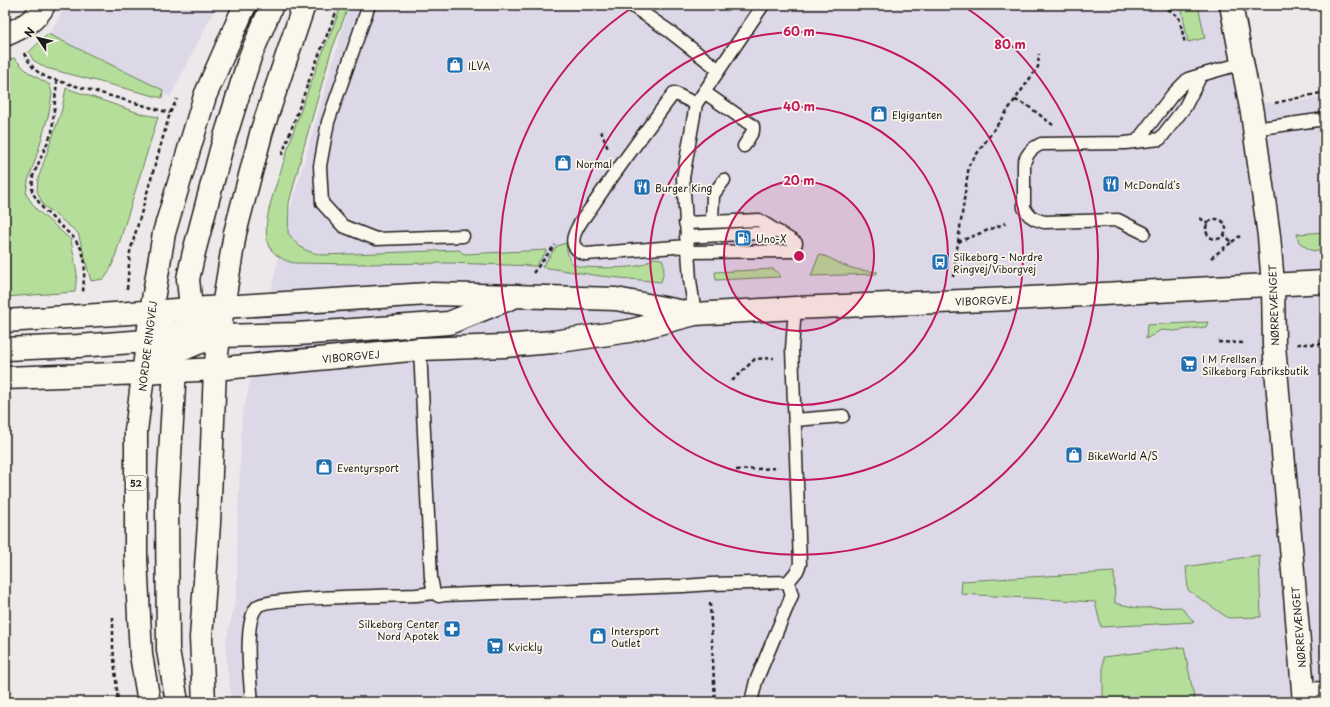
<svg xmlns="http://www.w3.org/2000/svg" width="1330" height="707" viewBox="0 0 1330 707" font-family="'Playpen Sans',sans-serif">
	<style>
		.built { fill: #ddd8e7 }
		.green { fill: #b5de9b; stroke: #687d5c }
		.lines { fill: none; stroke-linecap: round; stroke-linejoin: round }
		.lane-casing { stroke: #1c1c1c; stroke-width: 15 }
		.street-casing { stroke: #1c1c1c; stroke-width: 25 }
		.secondary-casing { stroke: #1c1c1c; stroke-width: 25 }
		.primary-casing { stroke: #1c1c1c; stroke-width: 25 }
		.path { stroke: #1c1c1c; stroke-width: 2.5; stroke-dasharray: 4 3; stroke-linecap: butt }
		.lane { stroke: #fbf7ec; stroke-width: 12 }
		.street { stroke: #fbf7ec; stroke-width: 22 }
		.secondary { stroke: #fbf7ec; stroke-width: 22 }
		.primary { stroke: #fbf7ec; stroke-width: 22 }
		.ring { fill: none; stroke: #c2185b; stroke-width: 2 }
		.labels { text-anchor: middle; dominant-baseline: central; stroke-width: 3.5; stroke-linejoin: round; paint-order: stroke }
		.shield { fill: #fbf7ec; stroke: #5f5e5a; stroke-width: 1 }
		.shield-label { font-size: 9px; font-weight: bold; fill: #1c1c1c }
		.poi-label { font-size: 10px; fill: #1c1c1c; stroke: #fbf7ec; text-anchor: start }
		.street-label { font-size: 10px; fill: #1c1c1c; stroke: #fbf7ec }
		.centre { fill: #c2185b; stroke: #fbf7ec; stroke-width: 2 }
		.ring-label { font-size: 12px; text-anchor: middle; font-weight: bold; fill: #c2185b; stroke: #fbf7ec; stroke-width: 3.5; stroke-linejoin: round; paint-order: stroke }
	</style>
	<rect width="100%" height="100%" fill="#ede9ea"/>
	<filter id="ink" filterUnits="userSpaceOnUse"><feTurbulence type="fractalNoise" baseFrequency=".025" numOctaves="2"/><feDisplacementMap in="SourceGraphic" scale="8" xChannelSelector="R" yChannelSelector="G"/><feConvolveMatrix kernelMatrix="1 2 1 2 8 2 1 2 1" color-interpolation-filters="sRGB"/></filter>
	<g filter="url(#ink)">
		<path class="built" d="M 66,5 L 217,5 L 170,97 L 49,35 Z
			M 351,5 L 1244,5 L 1262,102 L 1283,103 L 1325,97 L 1325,555 L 1319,555 L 1324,702 L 232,702 L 226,661 L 226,641 L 237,593 L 237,539 L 242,416 L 287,221 L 346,16 Z"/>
		<path class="green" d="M 342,5 L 349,5 L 330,55 L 303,150 L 289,203 L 288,233 C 301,249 302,250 322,255 L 459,250 L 464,254 L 547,250 L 536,266 L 449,263 L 359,264 L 294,263 C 284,261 272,254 268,244 C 266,238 266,226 267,220 C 270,200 278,180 284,161 C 300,108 321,56 342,5 Z
			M 1181,5 L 1198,5 L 1205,38 L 1188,42 Z
			M 48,34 L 163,90 L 162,98 L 46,68 L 33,60 L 29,52 Z
			M 14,58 L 28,72 L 50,85 L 52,94 L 49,113 L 38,151 L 28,181 L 26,194 L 36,209 L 71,240 L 77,273 L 75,292 L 5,297 L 5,60 Z
			M 66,88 L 142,114 L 158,117 L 114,260 L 109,272 L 104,279 L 91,281 L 78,233 L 43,205 L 37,191 L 38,179 L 62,109 Z
			M 1325,232 L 1325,252 L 1310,250 L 1299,242 L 1297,234 Z
			M 566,243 C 567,251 568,261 575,265 C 583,269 627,268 637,266 C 643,265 648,262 653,258 L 662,259 C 666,266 663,274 661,282 L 600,276 L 542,267 L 557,246 Z
			M 819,255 C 830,256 836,263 846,266 C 856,270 867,271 878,272 L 876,274 L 811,276 Z
			M 773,269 L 779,273 L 780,277 L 716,280 L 715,272 Z
			M 1208,322 L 1206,327 L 1174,331 L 1161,330 L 1146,339 L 1147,325 Z
			M 1259,555 L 1261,617 L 1228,618 L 1188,590 L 1186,567 Z
			M 1114,572 L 1115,603 L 1138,608 L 1181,607 L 1194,622 L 1101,627 L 1095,602 L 961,594 L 962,581 Z
			M 1184,647 L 1195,702 L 1103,702 L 1103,657 Z"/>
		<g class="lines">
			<g class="lane-casing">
				<path id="lane" d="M 369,5 L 328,122 L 320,166 L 322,203 L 343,226 L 376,239 L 463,236
					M 631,5 L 669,31 L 719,70
					M 704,92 L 753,126 L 753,131 L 744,146
					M 1254,129 L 1325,119
					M 1137,141 L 1173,94 L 1188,79 L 1201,75
					M 712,222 L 713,195 L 724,180
					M 685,223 L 759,220 L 796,243
					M 1144,233 L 1118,220 L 1044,222 L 1035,219 L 1029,215 L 1024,208 L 1024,163 C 1027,153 1032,148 1041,144 L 1125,143 L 1160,139 L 1185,107 L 1201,75 L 1243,63
					M 686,237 L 779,232
					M 687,246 L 586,254 C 578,252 571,246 574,236 C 577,224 588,213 595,202 C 620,165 647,129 674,93 L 696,104
					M 687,252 L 796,251
					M 695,314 L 690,280 L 683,178 L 696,104 L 763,5
					M 420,349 L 431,578 L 434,593
					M 795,420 L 843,416
					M 252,702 C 250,682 243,619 258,606 C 268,597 394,596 416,595 L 434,593 L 439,596 L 444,595 L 683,586 L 711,584 L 788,582
					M 751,702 L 756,681 L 792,595 L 788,582 L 797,571 L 800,564 L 792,349 L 795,308"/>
			</g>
			<g class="street-casing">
				<path id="street" d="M 5,35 C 21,28 36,21 44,5
					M 1304,694 L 1325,693"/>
			</g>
			<g class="secondary-casing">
				<path id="secondary" d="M 1231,5 L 1252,113 L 1269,236 L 1273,284 L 1274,345 L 1304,702
					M 151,312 L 164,233 L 205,96 L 245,5
					M 193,328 L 188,279 L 194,252 L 221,150 L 250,57 L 272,5
					M 5,349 L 78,346 L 160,340 L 192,326 L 207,318 L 223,307 L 428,294 L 478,295 L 616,299 L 690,313
					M 143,373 L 215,369 L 420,349 L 504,346 L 553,342 L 629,331 L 695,314 L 795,308 L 1010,299 L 1325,282
					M 204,702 L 201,638 L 209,523 L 215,369 L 223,307 L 235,233 L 262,130 L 304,5"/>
			</g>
			<g class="primary-casing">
				<path id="primary" d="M 151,312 C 167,324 171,333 176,352 L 167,506 L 168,650 L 177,702
					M 5,321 L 223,307
					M 5,378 L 143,373 L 153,364 L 163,358 L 198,343 L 219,336 L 297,334 L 449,323 L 516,296
					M 149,702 L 141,655 L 136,558 L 136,431 L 151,312"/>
			</g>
			<path class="path" d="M 1162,5 L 1179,17 L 1185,44
				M 24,53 C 31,66 34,71 48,78 L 170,113
				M 57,80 L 52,132 L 33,176 L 32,192 L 44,210 L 74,238 L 82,250 L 85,263 L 83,292
				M 1015,100 L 1028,106 L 1053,125
				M 1275,103 L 1325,92
				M 601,131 L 608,149
				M 282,155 L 311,75 L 339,5
				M 1200,218 L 1208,224
				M1206 229a10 10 0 1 1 20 0a10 10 0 1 1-20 0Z
				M 958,242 L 1006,223
				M 1232,242 L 1240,236
				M 1211,258 L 1232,242 L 1224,235
				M 533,273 L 555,245
				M 953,277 L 969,165 L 1038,67 L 1039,54
				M 127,289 L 130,252 L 170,113 L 177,99
				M 1218,342 L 1246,343
				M 1297,344 L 1325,344
				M 732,381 L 755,359 L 774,358
				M 736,470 L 778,468
				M 710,603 L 715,702
				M 113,617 L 113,647 L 118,702"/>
			<use href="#lane" class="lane"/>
			<use href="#street" class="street"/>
			<use href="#secondary" class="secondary"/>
			<use href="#primary" class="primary"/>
		</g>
	</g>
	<circle cx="799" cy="256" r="75" fill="#c2185b" fill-opacity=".12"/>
	<g class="ring">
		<circle cx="799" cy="256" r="75"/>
		<circle cx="799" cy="256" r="149"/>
		<circle cx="799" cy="256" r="224"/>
		<path d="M962 5A299 299 0 1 1 636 5"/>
	</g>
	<defs>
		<g id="shop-square" transform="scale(0.9)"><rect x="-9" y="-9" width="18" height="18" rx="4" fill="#1f6fb2" stroke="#fbf7ec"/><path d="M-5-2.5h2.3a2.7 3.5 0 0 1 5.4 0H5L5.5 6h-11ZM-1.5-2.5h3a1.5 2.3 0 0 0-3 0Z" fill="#fff"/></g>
		<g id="restaurant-square" transform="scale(0.9)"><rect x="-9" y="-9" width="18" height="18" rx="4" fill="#1f6fb2" stroke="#fbf7ec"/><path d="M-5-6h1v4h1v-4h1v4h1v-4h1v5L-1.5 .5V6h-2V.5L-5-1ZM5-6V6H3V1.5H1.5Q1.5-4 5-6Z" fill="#fff"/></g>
		<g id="fuel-square" transform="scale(0.9)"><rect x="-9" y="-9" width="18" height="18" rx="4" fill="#1f6fb2" stroke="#fbf7ec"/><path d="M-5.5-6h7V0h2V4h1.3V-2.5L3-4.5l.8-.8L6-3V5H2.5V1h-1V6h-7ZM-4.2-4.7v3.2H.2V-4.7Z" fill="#fff"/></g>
		<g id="bus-square" transform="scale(0.9)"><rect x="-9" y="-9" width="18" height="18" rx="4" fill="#1f6fb2" stroke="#fbf7ec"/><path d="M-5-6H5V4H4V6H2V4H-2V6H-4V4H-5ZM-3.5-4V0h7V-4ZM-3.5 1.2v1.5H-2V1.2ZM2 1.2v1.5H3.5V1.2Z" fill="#fff"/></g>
		<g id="supermarket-square" transform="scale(0.9)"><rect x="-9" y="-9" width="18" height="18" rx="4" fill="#1f6fb2" stroke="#fbf7ec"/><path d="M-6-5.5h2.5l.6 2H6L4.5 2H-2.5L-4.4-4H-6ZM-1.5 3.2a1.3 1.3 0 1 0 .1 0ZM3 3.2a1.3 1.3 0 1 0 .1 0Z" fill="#fff"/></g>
		<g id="pharmacy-square" transform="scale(0.9)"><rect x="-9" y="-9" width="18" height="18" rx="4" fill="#1f6fb2" stroke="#fbf7ec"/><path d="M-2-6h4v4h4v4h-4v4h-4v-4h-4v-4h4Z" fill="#fff"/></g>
	</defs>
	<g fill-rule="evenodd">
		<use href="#shop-square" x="455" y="65"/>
		<use href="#shop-square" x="879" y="114"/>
		<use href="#shop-square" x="563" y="163"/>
		<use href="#restaurant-square" x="1111" y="184"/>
		<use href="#restaurant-square" x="642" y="187"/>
		<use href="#fuel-square" x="743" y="238"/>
		<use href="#bus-square" x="940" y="262"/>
		<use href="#supermarket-square" x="1189" y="364"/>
		<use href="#shop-square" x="1074" y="455"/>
		<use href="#shop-square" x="324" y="467"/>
		<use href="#pharmacy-square" x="452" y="629"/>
		<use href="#shop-square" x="598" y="636"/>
		<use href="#supermarket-square" x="495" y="646"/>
	</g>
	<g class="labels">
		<rect class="shield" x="126" y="476" width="20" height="14" rx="3"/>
		<g class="shield-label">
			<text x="136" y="483">52</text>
		</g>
		<g class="poi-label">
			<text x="468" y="65">ILVA</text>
			<text x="892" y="114">Elgiganten</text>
			<text x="576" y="163">Normal</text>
			<text x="1124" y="184">McDonald's</text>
			<text x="655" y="187">Burger King</text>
			<text x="756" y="238">Uno-X</text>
			<text x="953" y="256">Silkeborg - Nordre<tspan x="953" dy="12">Ringvej/Viborgvej</tspan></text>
			<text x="1202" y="358">I M Frellsen<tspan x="1202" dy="12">Silkeborg Fabriksbutik</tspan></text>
			<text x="1087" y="455">BikeWorld A/S</text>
			<text x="337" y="467">Eventyrsport</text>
			<text x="439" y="623" text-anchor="end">Silkeborg Center<tspan x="439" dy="12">Nord Apotek</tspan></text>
			<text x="611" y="630">Intersport<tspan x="611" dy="12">Outlet</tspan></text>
			<text x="508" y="646">Kvickly</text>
		</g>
		<g class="street-label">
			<text transform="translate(984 300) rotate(-2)">VIBORGVEJ</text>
			<text transform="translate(1273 305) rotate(-92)">NØRREVÆNGET</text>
			<text transform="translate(147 346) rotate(-83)">NORDRE RINGVEJ</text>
			<text transform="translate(351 356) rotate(-5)">VIBORGVEJ</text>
			<text transform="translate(1298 627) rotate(-95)">NØRREVÆNGET</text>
		</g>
	</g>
	<circle cx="799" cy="256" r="6" class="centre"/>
	<g class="ring-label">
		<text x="799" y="36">60 m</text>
		<text x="1010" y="49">80 m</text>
		<text x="799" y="111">40 m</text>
		<text x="799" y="185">20 m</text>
	</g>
	<rect width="1330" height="707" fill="none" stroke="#fbf7ec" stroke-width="20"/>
	<rect x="10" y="10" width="1310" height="687" fill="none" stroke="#1c1c1c" stroke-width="1.5" filter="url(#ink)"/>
	<g transform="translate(38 38) rotate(305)" stroke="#fbf7ec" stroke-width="3" paint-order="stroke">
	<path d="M0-3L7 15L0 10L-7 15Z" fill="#1c1c1c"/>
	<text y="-6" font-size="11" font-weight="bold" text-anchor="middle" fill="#1c1c1c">N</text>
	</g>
</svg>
